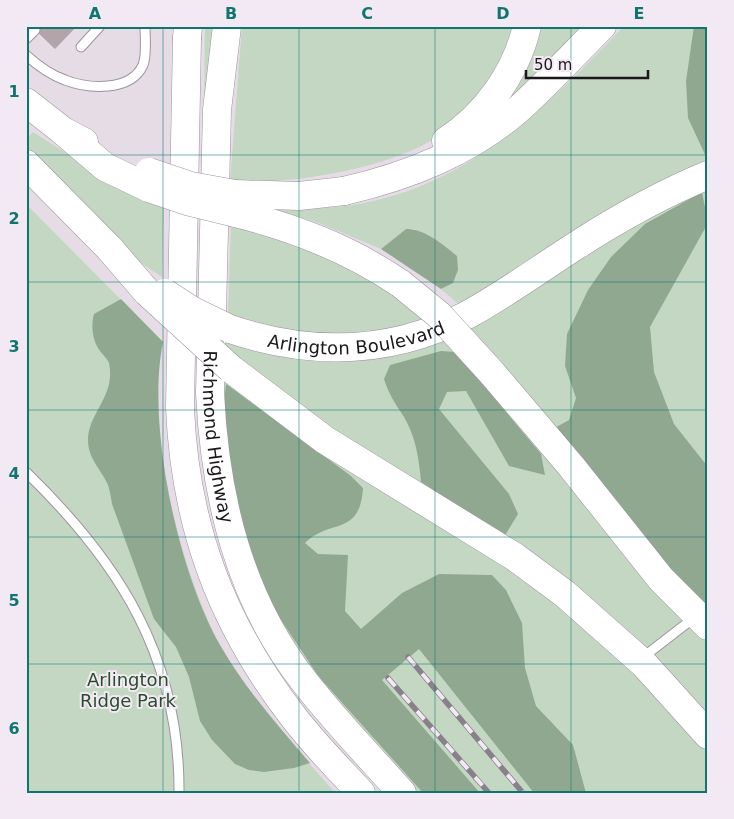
<svg xmlns="http://www.w3.org/2000/svg" width="734" height="819" viewBox="0 0 734 819" font-family="'DejaVu Sans',sans-serif">
	<style>
		.green { fill: #c4d7c3 }
		.forest { fill: #91a890 }
		.building { fill: #b2a4a9 }
		.lines { fill: none; stroke-linecap: round; stroke-linejoin: round }
		.service-casing { stroke: #9d949e; stroke-width: 11 }
		.trunk-casing { stroke: #9d949e; stroke-width: 29 }
		.motorway-casing { stroke: #9d949e; stroke-width: 29 }
		.service { stroke: #fff; stroke-width: 9 }
		.trunk { stroke: #fff; stroke-width: 28 }
		.motorway { stroke: #fff; stroke-width: 28 }
		.rail-casing { stroke: #888189; stroke-width: 5.5 }
		.rail { stroke: #f2e9f4; stroke-width: 4; stroke-dasharray: 11; stroke-linecap: butt }
		.trunk-bridge-casing { stroke: #9d949e; stroke-width: 29; stroke-linecap: butt }
		.motorway-bridge-casing { stroke: #9d949e; stroke-width: 29; stroke-linecap: butt }
		.trunk-bridge { stroke: #fff; stroke-width: 28 }
		.motorway-bridge { stroke: #fff; stroke-width: 28 }
		.grid { fill: none; stroke: #0f766e; stroke-width: 1; stroke-opacity: 0.55 }
		.labels { text-anchor: middle; dominant-baseline: central; stroke-width: 4; stroke-linejoin: round; paint-order: stroke }
		.street-label { font-size: 18px; fill: #1b171b; stroke: #f2e9f4 }
		.park-label { font-size: 18px; fill: #284d29; stroke: #f2e9f4 }
		.neatline { fill: none; stroke: #0f766e; stroke-width: 2 }
		.grid-label { font-size: 16px; text-anchor: middle; font-weight: bold; fill: #0f766e }
	</style>
	<rect width="100%" height="100%" fill="#e5dce6"/>
	<path class="green" d="M 205,26 L 217,26 L 204,104 Z
		M 242,26 L 515,26 C 500,70 476,110 437,137 C 389,169 287,185 230,182 Z
		M 537,26 L 590,26 L 490,119 Z
		M 624,26 L 708,26 L 708,161 L 631,199 L 461,306 L 441,289 L 453,283 L 458,270 L 448,248 L 414,229 L 406,229 L 381,249 L 319,223 L 274,209 C 300,209 327,209 353,205 C 468,187 547,106 624,26 Z
		M 33,132 L 74,158 L 164,206 L 162,277 L 132,257 L 26,147 L 26,140 Z
		M 708,184 L 708,793 L 402,793 L 282,648 L 210,393 L 230,329 L 393,341 Z
		M 26,204 L 163,342 C 145,428 179,566 219,643 C 246,694 297,749 335,793 L 26,793 Z
		M 231,223 L 315,248 L 390,290 L 427,322 L 392,330 L 330,336 L 272,331 L 228,314 Z"/>
	<path class="forest" d="M 694,26 L 708,26 L 708,161 L 688,118 L 686,81 Z
		M 702,192 L 708,223 L 650,327 L 654,372 L 674,424 L 708,467 L 708,608 L 688,600 L 553,429 L 569,420 L 576,398 L 565,366 L 567,334 L 588,290 L 611,257 L 645,224 Z
		M 406,229 C 423,228 444,245 457,256 L 458,270 L 453,283 L 441,289 L 381,249 Z
		M 121,299 L 163,342 C 146,424 178,572 220,645 C 244,687 278,726 310,763 L 294,768 L 264,772 L 249,770 L 235,764 L 212,740 L 200,721 L 189,677 L 176,647 L 154,619 L 112,504 C 111,498 110,491 108,485 C 101,469 88,459 88,440 C 88,413 116,396 109,363 C 107,358 101,353 98,348 C 92,338 91,325 94,314 Z
		M 441,351 L 456,352 L 541,454 L 545,475 L 509,466 L 466,391 L 447,392 L 439,409 L 509,494 L 518,514 L 504,537 L 421,482 C 419,460 416,437 404,417 C 395,403 389,395 384,379 L 390,365 Z
		M 226,384 L 351,476 L 363,488 C 360,537 330,518 305,543 L 318,554 L 348,555 L 345,611 L 361,629 L 402,593 L 439,574 L 492,575 L 506,590 L 522,623 L 525,668 L 536,706 L 573,745 L 586,793 L 534,793 L 419,649 L 382,680 L 480,793 L 423,793 L 319,677 L 275,611 L 245,543 L 227,463 L 223,412 Z"/>
	<path class="building" d="M 31,26 L 77,26 L 55,49 Z"/>
	<g class="lines">
		<g class="service-casing">
			<path id="service" d="M 26,39 L 35,30
				M 81,47 L 100,26
				M 26,55 C 37,65 51,75 65,80 C 88,89 131,92 143,65 C 147,55 145,38 145,26
				M 26,472 C 120,563 180,658 179,793
				M 642,658 L 695,617"/>
		</g>
		<g class="trunk-casing">
			<g id="trunk">
				<path id="s1" d="M 227,26 L 217,110 L 210,393 C 215,497 239,598 304,681 C 334,720 369,756 402,793"/>
				<path d="M 187,38 L 180,408 C 185,527 222,625 295,719 C 315,745 339,769 361,793"/>
				<path d="M 26,102 L 63,131 L 84,142"/>
				<path d="M 26,164 L 110,249"/>
				<path d="M 235,194 L 299,196 L 344,191"/>
			</g>
		</g>
		<g class="motorway-casing">
			<g id="motorway">
				<path d="M 187,38 L 188,26"/>
				<path d="M 63,131 L 105,167 L 149,188"/>
				<path d="M 446,141 C 486,115 516,73 527,26"/>
				<path d="M 344,191 C 409,176 470,152 521,107 C 549,81 575,53 602,26"/>
				<path d="M 235,213 C 296,228 350,249 401,284"/>
				<path d="M 110,249 L 147,292"/>
				<path id="s2" d="M 230,329 C 311,356 392,355 469,314 C 507,293 541,268 577,245 C 619,218 662,194 708,175"/>
				<path d="M 231,369 L 325,440 L 515,557 L 565,594 L 644,664 L 708,735"/>
				<path d="M 491,372 L 571,466 L 661,579 L 708,626"/>
			</g>
		</g>
		<use href="#service" class="service"/>
		<use href="#trunk" class="trunk"/>
		<use href="#motorway" class="motorway"/>
		<g class="rail-casing">
			<path id="rail" d="M 408,657 L 523,793
				M 388,678 L 489,793"/>
		</g>
		<use href="#rail" class="rail"/>
		<g class="trunk-bridge-casing">
			<path id="trunk-bridge" d="M 149,172 L 191,186 L 235,194"/>
		</g>
		<g class="motorway-bridge-casing">
			<path id="motorway-bridge" d="M 149,188 L 190,202 L 235,213
				M 401,284 L 439,315 L 491,372
				M 147,292 L 231,369
				M 165,293 L 191,310 L 230,329"/>
		</g>
		<use href="#trunk-bridge" class="trunk-bridge"/>
		<use href="#motorway-bridge" class="motorway-bridge"/>
	</g>
	<path class="grid" d="M 163,26 L 163,793M 299,26 L 299,793M 435,26 L 435,793M 571,26 L 571,793M 26,155 L 708,155M 26,282 L 708,282M 26,410 L 708,410M 26,537 L 708,537M 26,664 L 708,664"/>
	<g class="labels">
		<g class="street-label">
			<text stroke="none"><textPath href="#s2" startOffset="129">Arlington Boulevard</textPath></text>
			<text stroke="none"><textPath href="#s1" startOffset="412">Richmond Highway</textPath></text>
		</g>
		<g class="park-label">
			<text x="128" y="679">Arlington<tspan x="128" dy="21">Ridge Park</tspan></text>
		</g>
	</g>
	<rect width="734" height="819" fill="none" stroke="#f2e9f4" stroke-width="55"/>
	<path d="M526 70v8h122v-8" fill="none" stroke="#1b171b" stroke-width="2.5"/>
	<text x="534" y="70" font-size="15" fill="#1b171b" stroke="#f2e9f4" stroke-width="4" paint-order="stroke">50 m</text>
	<rect x="28" y="28" width="678" height="764" class="neatline"/>
	<g class="grid-label">
		<text x="95" y="19">A</text>
		<text x="231" y="19">B</text>
		<text x="367" y="19">C</text>
		<text x="503" y="19">D</text>
		<text x="639" y="19">E</text>
		<text x="14" y="97">1</text>
		<text x="14" y="224">2</text>
		<text x="14" y="352">3</text>
		<text x="14" y="479">4</text>
		<text x="14" y="606">5</text>
		<text x="14" y="734">6</text>
	</g>
</svg>
